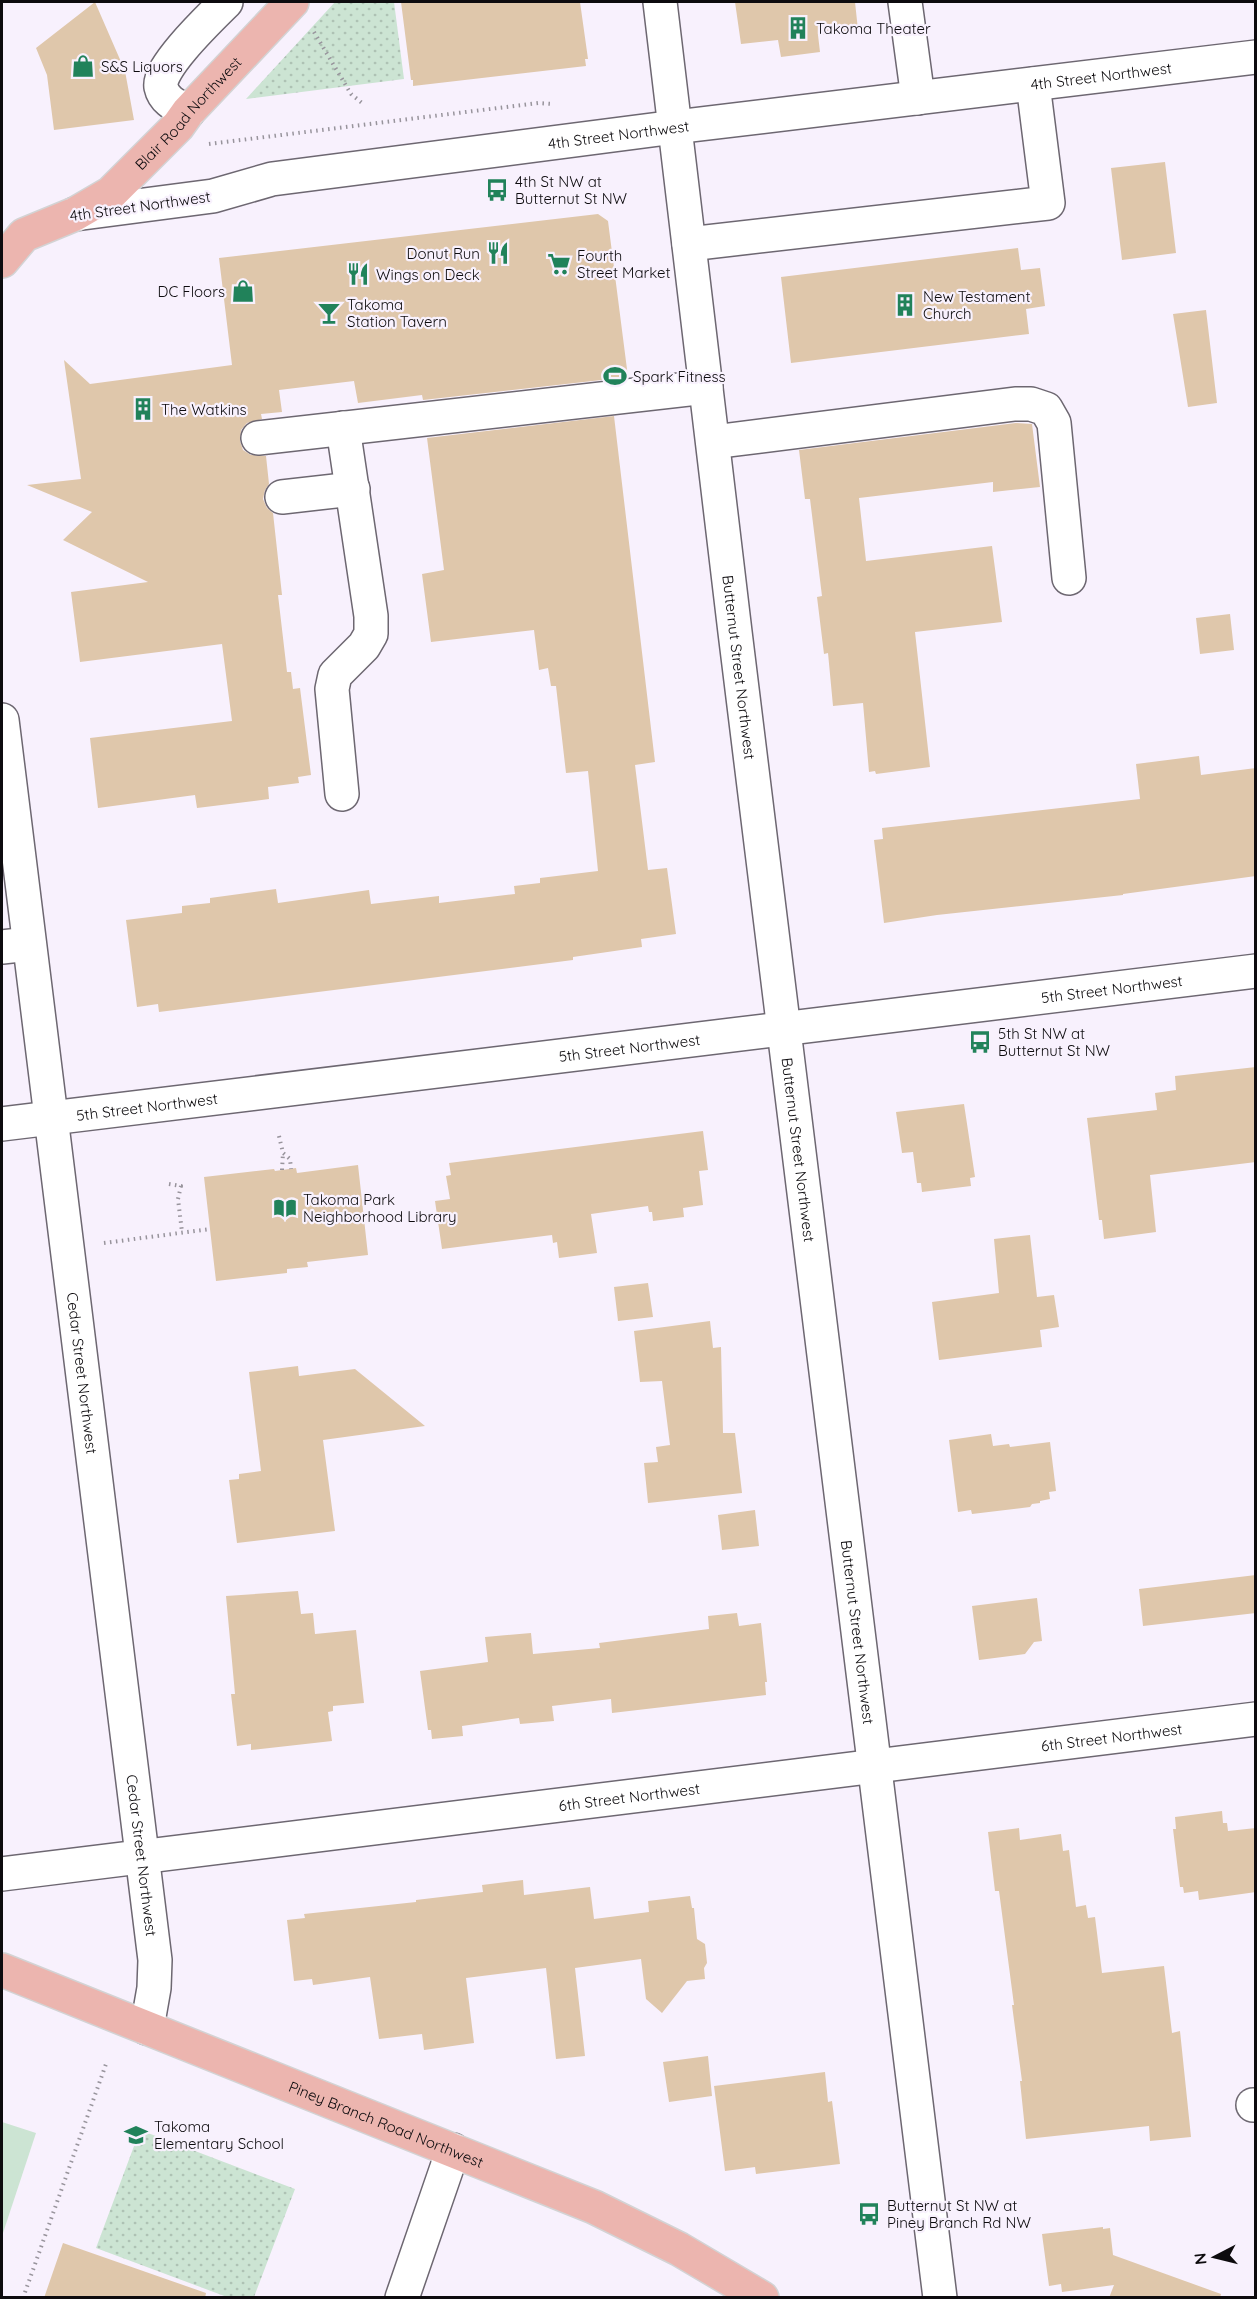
<svg xmlns="http://www.w3.org/2000/svg" width="1257" height="2299" viewBox="0 0 1257 2299" font-family="Quicksand,sans-serif">
	<style>
		.park { fill: url(#park-dots) }
		.pitch { fill: #cce4d3 }
		.building { fill: #dfc7ab }
		.lines { fill: none; stroke-linecap: round; stroke-linejoin: round }
		.minor-casing { stroke: #6d6771; stroke-width: 36 }
		.major-casing { stroke: #d3d3d4; stroke-width: 36 }
		.path { stroke: #98949c; stroke-width: 4; stroke-dasharray: 1.5 4.5; stroke-linecap: butt }
		.minor { stroke: #fff; stroke-width: 33 }
		.major { stroke: #ecb5af; stroke-width: 33 }
		.labels { text-anchor: middle; dominant-baseline: central; stroke-width: 4.5; stroke-linejoin: round; paint-order: stroke }
		.poi-label { font-size: 15px; fill: #0d0b0e; stroke: #f8f1fd; text-anchor: start }
		.street-label { font-size: 15px; fill: #0d0b0e; stroke: #f8f1fd }
	</style>
	<defs>
		<pattern id="park-dots" width="8" height="8" patternUnits="userSpaceOnUse" patternTransform="scale(1.5)"><rect width="8" height="8" fill="#cce4d3"/><path d="M2 2h.1M6 6h.1" fill="none" stroke="#aec2b4" stroke-width="1.8" stroke-linecap="round"/></pattern>
	</defs>
	<rect width="100%" height="100%" fill="#f8f1fd"/>
	<path class="park" d="M 335,2 L 394,2 L 404,79 L 246,99 Z
		M 140,2130 L 295,2189 L 254,2297 L 227,2297 L 96,2248 Z"/>
	<path class="pitch" d="M 2,2122 L 36,2133 L 2,2236 Z"/>
	<path class="building" d="M 95,2 L 125,71 L 134,120 L 54,130 L 47,75 L 36,48 Z
		M 401,2 L 580,2 L 588,59 L 585,59 L 586,66 L 413,86 L 413,80 L 411,80 Z
		M 735,2 L 855,2 L 858,30 L 818,35 L 820,52 L 781,57 L 778,40 L 741,44 Z
		M 1165,162 L 1176,253 L 1122,260 L 1111,168 Z
		M 598,214 L 608,221 L 628,377 L 423,400 L 422,395 L 358,403 L 354,381 L 279,390 L 282,412 L 261,414 L 262,419 L 247,423 L 241,430 L 240,441 L 243,450 L 251,455 L 266,456 L 269,484 L 265,490 L 263,499 L 267,508 L 273,513 L 282,595 L 278,595 L 287,672 L 291,672 L 293,689 L 300,688 L 311,775 L 298,777 L 299,783 L 268,787 L 269,799 L 197,808 L 195,795 L 98,808 L 90,738 L 232,721 L 222,644 L 80,662 L 71,592 L 148,582 L 63,540 L 92,512 L 27,485 L 81,479 L 64,360 L 90,384 L 232,365 L 219,258 Z
		M 1018,248 L 1021,270 L 1040,268 L 1045,306 L 1026,309 L 1029,334 L 791,363 L 781,277 Z
		M 1206,310 L 1217,403 L 1188,407 L 1173,314 Z
		M 614,416 L 655,762 L 635,765 L 648,870 L 667,868 L 676,934 L 641,939 L 642,947 L 573,957 L 573,960 L 159,1012 L 158,1004 L 137,1007 L 126,920 L 182,913 L 182,906 L 210,903 L 210,898 L 276,889 L 278,903 L 369,890 L 371,904 L 439,896 L 439,903 L 515,894 L 514,886 L 540,883 L 540,878 L 598,871 L 588,771 L 566,773 L 556,686 L 551,686 L 548,668 L 539,670 L 534,630 L 431,642 L 422,574 L 444,570 L 427,438 Z
		M 1016,423 L 1032,424 L 1040,487 L 993,492 L 993,482 L 859,498 L 866,561 L 992,546 L 1002,622 L 915,632 L 930,767 L 876,774 L 875,771 L 869,772 L 863,703 L 833,706 L 828,653 L 824,654 L 817,597 L 822,596 L 810,499 L 805,499 L 799,450 Z
		M 1230,614 L 1234,650 L 1200,654 L 1196,618 Z
		M 1199,756 L 1201,775 L 1256,768 L 1256,876 L 1123,894 L 1123,895 L 937,915 L 884,923 L 874,840 L 883,839 L 882,828 L 1140,799 L 1136,764 Z
		M 1256,1067 L 1256,1162 L 1150,1175 L 1156,1232 L 1104,1239 L 1102,1220 L 1099,1220 L 1087,1118 L 1157,1110 L 1155,1093 L 1176,1090 L 1175,1076 Z
		M 964,1104 L 975,1177 L 970,1178 L 971,1186 L 922,1192 L 921,1183 L 917,1183 L 913,1152 L 902,1153 L 896,1112 Z
		M 703,1131 L 708,1170 L 699,1171 L 703,1205 L 683,1208 L 684,1217 L 653,1221 L 652,1212 L 649,1212 L 648,1206 L 591,1214 L 597,1253 L 559,1258 L 557,1242 L 553,1243 L 552,1235 L 442,1249 L 435,1201 L 450,1199 L 446,1176 L 451,1175 L 449,1163 Z
		M 358,1165 L 368,1255 L 307,1262 L 308,1267 L 287,1269 L 287,1273 L 216,1281 L 204,1177 L 274,1169 L 275,1171 L 296,1168 L 297,1173 Z
		M 1030,1235 L 1037,1297 L 1054,1295 L 1059,1327 L 1040,1330 L 1042,1347 L 939,1360 L 932,1302 L 999,1293 L 994,1239 Z
		M 648,1283 L 653,1317 L 618,1321 L 614,1287 Z
		M 710,1321 L 713,1348 L 721,1347 L 723,1433 L 735,1433 L 742,1493 L 648,1503 L 644,1463 L 658,1462 L 656,1447 L 670,1445 L 662,1381 L 640,1382 L 634,1331 Z
		M 298,1366 L 299,1376 L 355,1369 L 425,1426 L 323,1440 L 335,1531 L 237,1543 L 229,1480 L 239,1479 L 239,1474 L 261,1471 L 249,1372 Z
		M 991,1434 L 993,1446 L 1009,1444 L 1010,1447 L 1050,1442 L 1056,1491 L 1049,1492 L 1050,1499 L 1040,1501 L 1040,1503 L 1032,1504 L 1030,1507 L 972,1514 L 971,1510 L 958,1512 L 949,1440 Z
		M 755,1510 L 759,1546 L 722,1550 L 718,1515 Z
		M 1256,1575 L 1256,1613 L 1143,1626 L 1139,1589 Z
		M 298,1591 L 301,1614 L 313,1613 L 315,1634 L 356,1630 L 364,1703 L 333,1706 L 333,1711 L 328,1712 L 332,1741 L 251,1750 L 251,1744 L 237,1746 L 231,1694 L 235,1694 L 226,1596 Z
		M 1037,1598 L 1042,1641 L 1034,1642 L 1025,1654 L 979,1660 L 972,1606 Z
		M 737,1613 L 739,1626 L 761,1623 L 767,1682 L 765,1682 L 766,1695 L 612,1713 L 611,1699 L 552,1706 L 554,1721 L 520,1724 L 519,1718 L 462,1726 L 463,1736 L 432,1739 L 431,1730 L 428,1730 L 420,1671 L 488,1662 L 485,1637 L 531,1633 L 533,1654 L 600,1648 L 599,1643 L 709,1629 L 708,1616 Z
		M 1222,1811 L 1223,1823 L 1227,1823 L 1228,1831 L 1256,1828 L 1256,1892 L 1199,1900 L 1198,1891 L 1184,1893 L 1183,1887 L 1180,1887 L 1173,1829 L 1176,1829 L 1175,1817 Z
		M 1019,1828 L 1020,1840 L 1061,1834 L 1063,1851 L 1069,1850 L 1076,1907 L 1086,1905 L 1088,1918 L 1095,1917 L 1102,1973 L 1164,1966 L 1172,2033 L 1180,2031 L 1191,2137 L 1150,2141 L 1149,2126 L 1026,2139 L 1020,2081 L 1022,2081 L 1012,2005 L 1014,2005 L 999,1891 L 995,1891 L 988,1832 Z
		M 523,1880 L 524,1895 L 590,1887 L 594,1919 L 649,1912 L 648,1901 L 690,1896 L 692,1908 L 694,1908 L 697,1939 L 705,1944 L 707,1963 L 704,1968 L 705,1979 L 687,1981 L 662,2013 L 646,1999 L 641,1959 L 575,1968 L 585,2056 L 556,2059 L 546,1968 L 466,1978 L 474,2043 L 424,2050 L 422,2034 L 379,2039 L 370,1977 L 313,1985 L 312,1979 L 294,1981 L 287,1920 L 305,1918 L 304,1914 L 416,1902 L 416,1900 L 483,1892 L 482,1885 Z
		M 708,2056 L 712,2096 L 669,2102 L 663,2062 Z
		M 825,2072 L 828,2102 L 832,2101 L 840,2164 L 756,2174 L 755,2167 L 725,2171 L 714,2086 Z
		M 1103,2227 L 1103,2229 L 1110,2228 L 1113,2255 L 1221,2294 L 1220,2298 L 1109,2298 L 1114,2285 L 1062,2292 L 1061,2284 L 1049,2286 L 1042,2234 Z
		M 63,2243 L 206,2293 L 205,2298 L 44,2298 Z"/>
	<g class="lines">
		<g class="minor-casing">
			<g id="minor">
				<path id="s1" d="M 660,2 L 735,632 L 940,2298"/>
				<path d="M 905,2 L 918,98"/>
				<path d="M 188,112 C 177,106 164,101 161,87 C 157,68 212,16 226,2"/>
				<path id="s2" d="M 75,214 L 213,196 L 272,179 L 675,127 L 1256,57"/>
				<path d="M 689,244 L 1048,203 L 1033,84"/>
				<path d="M 258,438 L 706,387"/>
				<path d="M 713,442 L 1015,404 L 1031,404 L 1046,409 L 1054,423 L 1069,578"/>
				<path d="M 282,497 L 353,489"/>
				<path id="s3" d="M 2,720 L 155,1960 L 154,1988 L 147,2028"/>
				<path d="M 342,794 L 332,689 L 335,675 L 364,646 L 371,634 L 371,616 L 343,428"/>
				<path d="M 2,947 L 29,944"/>
				<path id="s4" d="M 2,1124 L 1256,971"/>
				<path id="s5" d="M 2,1874 L 1256,1719"/>
				<path d="M 1253,2105 L 1256,2105"/>
				<path d="M 402,2298 L 453,2150"/>
			</g>
		</g>
		<g class="major-casing">
			<g id="major">
				<path id="s6" d="M 2,261 L 24,235 L 75,214 L 111,193 L 178,126 L 188,112 L 292,2"/>
				<path id="s7" d="M 2,1970 L 594,2207 L 679,2249 L 762,2298"/>
			</g>
		</g>
		<path class="path" d="M 314,32 L 351,94 L 362,103
			M 209,144 L 538,103 L 553,104
			M 279,1136 L 283,1153 L 290,1159 L 291,1169
			M 282,1170 L 283,1153
			M 169,1184 L 181,1186 L 178,1199 L 182,1232
			M 104,1243 L 210,1229
			M 23,2298 L 106,2064"/>
		<use href="#minor" class="minor"/>
		<use href="#major" class="major"/>
	</g>
	<defs>
		<g id="building-bare" transform="scale(1.8)"><path d="M-4-6H4V6H1V3H-1V6H-4ZM-2.5-4.3h1.7v1.8h-1.7ZM.8-4.3h1.7v1.8H.8ZM-2.5-1h1.7V.8h-1.7ZM.8-1h1.7V.8H.8Z" fill="#21825a" stroke="#f8f1fd" stroke-width="2.5" paint-order="stroke"/></g>
		<g id="shop-bare" transform="scale(1.8)"><path d="M-5-2.5h2.3a2.7 3.5 0 0 1 5.4 0H5L5.5 6h-11ZM-1.5-2.5h3a1.5 2.3 0 0 0-3 0Z" fill="#21825a" stroke="#f8f1fd" stroke-width="2.5" paint-order="stroke"/></g>
		<g id="bus-bare" transform="scale(1.8)"><path d="M-5-6H5V4H4V6H2V4H-2V6H-4V4H-5ZM-3.5-4V0h7V-4ZM-3.5 1.2v1.5H-2V1.2ZM2 1.2v1.5H3.5V1.2Z" fill="#21825a" stroke="#f8f1fd" stroke-width="2.5" paint-order="stroke"/></g>
		<g id="restaurant-bare" transform="scale(1.8)"><path d="M-5-6h1v4h1v-4h1v4h1v-4h1v5L-1.5 .5V6h-2V.5L-5-1ZM5-6V6H3V1.5H1.5Q1.5-4 5-6Z" fill="#21825a" stroke="#f8f1fd" stroke-width="2.5" paint-order="stroke"/></g>
		<g id="supermarket-bare" transform="scale(1.8)"><path d="M-6-5.5h2.5l.6 2H6L4.5 2H-2.5L-4.4-4H-6ZM-1.5 3.2a1.3 1.3 0 1 0 .1 0ZM3 3.2a1.3 1.3 0 1 0 .1 0Z" fill="#21825a" stroke="#f8f1fd" stroke-width="2.5" paint-order="stroke"/></g>
		<g id="bar-bare" transform="scale(1.8)"><path d="M-6-5H6L.8 .8V4.5H3.5V6h-7V4.5H-.8V.8Z" fill="#21825a" stroke="#f8f1fd" stroke-width="2.5" paint-order="stroke"/></g>
		<g id="stadium-bare" transform="scale(1.8)"><path d="M0-5a6.5 5 0 1 0 0 10a6.5 5 0 1 0 0-10ZM-3.5-1.8h7v3.6h-7Z" fill="#21825a" stroke="#f8f1fd" stroke-width="2.5" paint-order="stroke"/></g>
		<g id="library-bare" transform="scale(1.8)"><path d="M-6-4Q-3-5.5-.7-3.5V5Q-3 3-6 4ZM6-4Q3-5.5 .7-3.5V5Q3 3 6 4Z" fill="#21825a" stroke="#f8f1fd" stroke-width="2.5" paint-order="stroke"/></g>
		<g id="school-bare" transform="scale(1.8)"><path d="M0-5L7-2L0 1L-7-2ZM-4 1L0 2.5L4 1V4Q0 6-4 4Z" fill="#21825a" stroke="#f8f1fd" stroke-width="2.5" paint-order="stroke"/></g>
	</defs>
	<g fill-rule="evenodd">
		<use href="#building-bare" x="798" y="28"/>
		<use href="#shop-bare" x="83" y="66"/>
		<use href="#bus-bare" x="497" y="190"/>
		<use href="#restaurant-bare" x="498" y="253"/>
		<use href="#supermarket-bare" x="559" y="264"/>
		<use href="#restaurant-bare" x="358" y="274"/>
		<use href="#shop-bare" x="243" y="291"/>
		<use href="#building-bare" x="905" y="305"/>
		<use href="#bar-bare" x="329" y="313"/>
		<use href="#stadium-bare" x="615" y="376"/>
		<use href="#building-bare" x="143" y="409"/>
		<use href="#bus-bare" x="980" y="1042"/>
		<use href="#library-bare" x="285" y="1208"/>
		<use href="#school-bare" x="136" y="2135"/>
		<use href="#bus-bare" x="869" y="2214"/>
	</g>
	<g class="labels">
		<g class="poi-label">
			<text x="816" y="28">Takoma Theater</text>
			<text x="101" y="66">S&amp;S Liquors</text>
			<text x="515" y="181">4th St NW at<tspan x="515" dy="17">Butternut St NW</tspan></text>
			<text x="480" y="253" text-anchor="end">Donut Run</text>
			<text x="577" y="255">Fourth<tspan x="577" dy="17">Street Market</tspan></text>
			<text x="376" y="274">Wings on Deck</text>
			<text x="225" y="291" text-anchor="end">DC Floors</text>
			<text x="923" y="296">New Testament<tspan x="923" dy="17">Church</tspan></text>
			<text x="347" y="304">Takoma<tspan x="347" dy="17">Station Tavern</tspan></text>
			<text x="633" y="376">Spark Fitness</text>
			<text x="161" y="409">The Watkins</text>
			<text x="998" y="1033">5th St NW at<tspan x="998" dy="17">Butternut St NW</tspan></text>
			<text x="303" y="1199">Takoma Park<tspan x="303" dy="17">Neighborhood Library</tspan></text>
			<text x="154" y="2126">Takoma<tspan x="154" dy="17">Elementary School</tspan></text>
			<text x="887" y="2205">Butternut St NW at<tspan x="887" dy="17">Piney Branch Rd NW</tspan></text>
		</g>
		<g class="street-label">
			<text stroke="none"><textPath href="#s2" startOffset="1036">4th Street Northwest</textPath></text>
			<text stroke="none"><textPath href="#s6" startOffset="242">Blair Road Northwest</textPath></text>
			<text stroke="none"><textPath href="#s2" startOffset="550">4th Street Northwest</textPath></text>
			<text transform="translate(140 206) rotate(-8)">4th Street Northwest</text>
			<text stroke="none"><textPath href="#s1" startOffset="670">Butternut Street Northwest</textPath></text>
			<text stroke="none"><textPath href="#s4" startOffset="1118">5th Street Northwest</textPath></text>
			<text stroke="none"><textPath href="#s4" startOffset="632">5th Street Northwest</textPath></text>
			<text stroke="none"><textPath href="#s4" startOffset="146">5th Street Northwest</textPath></text>
			<text stroke="none"><textPath href="#s1" startOffset="1156">Butternut Street Northwest</textPath></text>
			<text stroke="none"><textPath href="#s3" startOffset="658">Cedar Street Northwest</textPath></text>
			<text stroke="none"><textPath href="#s1" startOffset="1642">Butternut Street Northwest</textPath></text>
			<text stroke="none"><textPath href="#s5" startOffset="1118">6th Street Northwest</textPath></text>
			<text stroke="none"><textPath href="#s5" startOffset="632">6th Street Northwest</textPath></text>
			<text stroke="none"><textPath href="#s3" startOffset="1144">Cedar Street Northwest</textPath></text>
			<text stroke="none"><textPath href="#s7" startOffset="414">Piney Branch Road Northwest</textPath></text>
		</g>
	</g>
	<rect width="1257" height="2299" fill="none" stroke="#0d0b0e" stroke-width="6"/>
	<g transform="translate(1215 2257) rotate(263)" stroke="#f8f1fd" stroke-width="4.5" paint-order="stroke">
	<path d="M0-4.5L10 22L0 15L-10 22Z" fill="#0d0b0e"/>
	<text y="-9" font-size="16" font-weight="bold" text-anchor="middle" fill="#0d0b0e">N</text>
	</g>
</svg>
